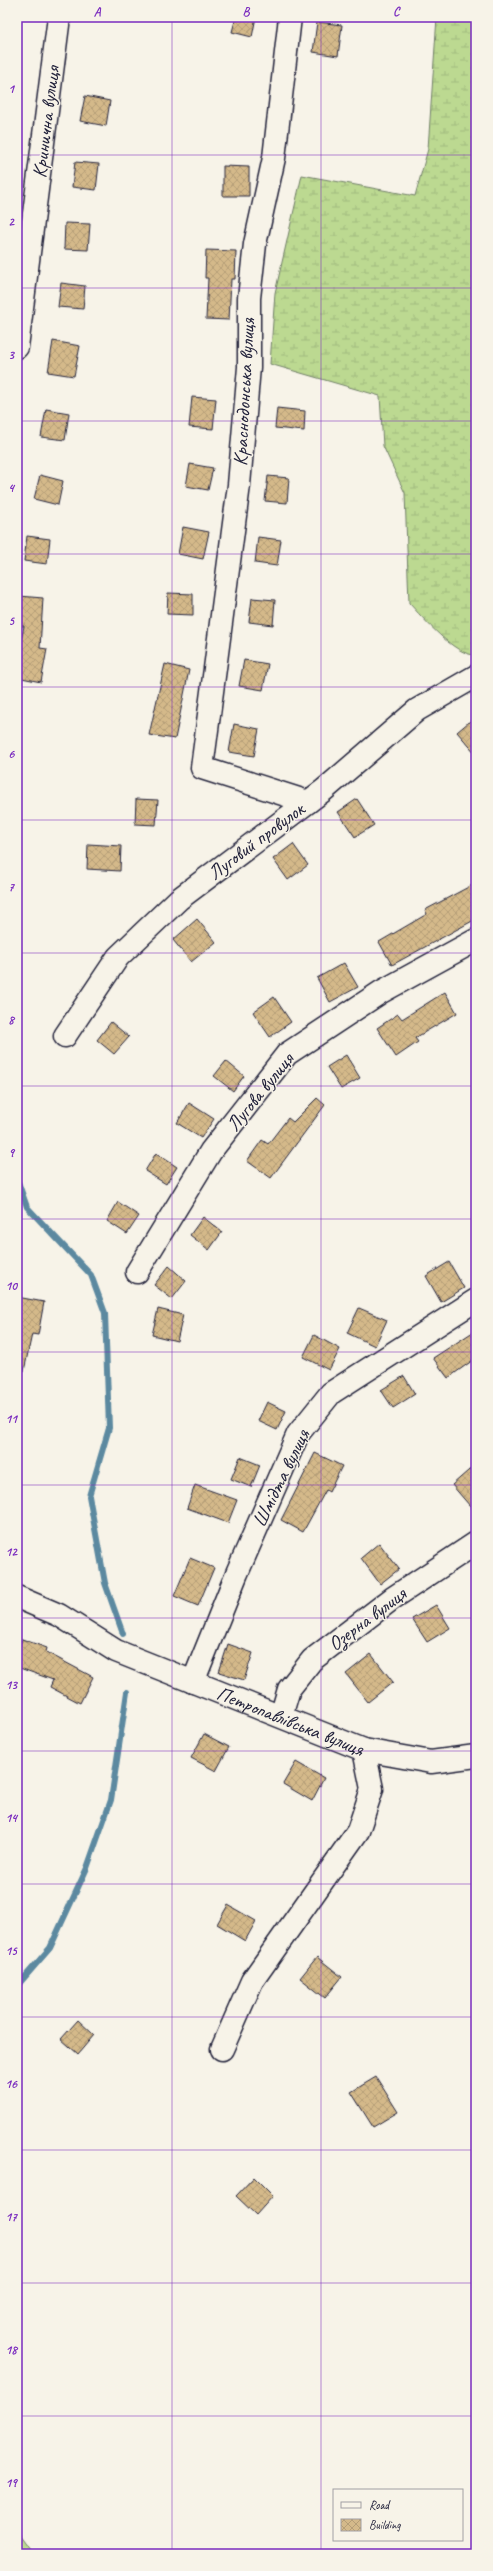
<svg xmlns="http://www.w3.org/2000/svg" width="493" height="2571" viewBox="0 0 493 2571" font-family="Caveat,sans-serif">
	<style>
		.wetland { fill: url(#wetland-marsh); stroke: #6f7e66 }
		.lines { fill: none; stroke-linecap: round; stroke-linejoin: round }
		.stream { stroke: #5c89a0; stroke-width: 6 }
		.building { fill: url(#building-cross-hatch); stroke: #22223b }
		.minor-casing { stroke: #22223b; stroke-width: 25 }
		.minor { stroke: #f7f3e8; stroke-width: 22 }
		.grid { fill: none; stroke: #7b2cbf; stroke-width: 1; stroke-opacity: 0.55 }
		.labels { text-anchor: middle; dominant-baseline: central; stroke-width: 3; stroke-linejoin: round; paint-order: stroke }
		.street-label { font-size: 20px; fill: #22223b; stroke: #f7f3e8 }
		.neatline { fill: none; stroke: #7b2cbf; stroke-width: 1.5 }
		.grid-label { font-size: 13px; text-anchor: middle; font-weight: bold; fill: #7b2cbf }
	</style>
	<defs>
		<pattern id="wetland-marsh" width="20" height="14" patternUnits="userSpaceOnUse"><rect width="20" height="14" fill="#bcd991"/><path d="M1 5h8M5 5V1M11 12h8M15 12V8" fill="none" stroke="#a1ba7e"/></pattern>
		<pattern id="building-cross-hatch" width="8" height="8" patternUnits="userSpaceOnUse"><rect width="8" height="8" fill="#d4b98a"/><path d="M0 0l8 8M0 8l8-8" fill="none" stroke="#b69f78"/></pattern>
	</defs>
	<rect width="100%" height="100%" fill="#f7f3e8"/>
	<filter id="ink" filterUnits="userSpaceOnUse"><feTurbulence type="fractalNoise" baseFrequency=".025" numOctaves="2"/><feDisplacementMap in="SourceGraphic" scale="8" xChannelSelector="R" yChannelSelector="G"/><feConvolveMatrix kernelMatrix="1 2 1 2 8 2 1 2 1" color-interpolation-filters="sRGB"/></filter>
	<g filter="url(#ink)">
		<path class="wetland" d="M 437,17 L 476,17 L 476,655 C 455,656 423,618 409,603 L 405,493 L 383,446 L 380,396 L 270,364 L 275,293 L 302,175 L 415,196 L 428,149 Z
			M 17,2532 L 33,2554 L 17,2554 Z"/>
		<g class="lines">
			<path class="stream" d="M 17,1179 L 27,1207 L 91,1275 L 105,1313 L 109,1428 L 89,1496 L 105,1583 L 123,1634
				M 17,1986 L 50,1948 L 87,1868 L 111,1800 L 127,1692"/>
		</g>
		<path class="building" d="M 236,17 L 256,17 L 252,37 L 232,32 Z
			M 317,22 L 342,25 L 338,56 L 313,52 Z
			M 85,96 L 110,101 L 106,126 L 80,121 Z
			M 75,162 L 99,164 L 96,190 L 72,187 Z
			M 223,166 L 249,167 L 249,196 L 223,196 Z
			M 65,223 L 90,224 L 88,250 L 64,249 Z
			M 206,250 L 236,251 L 235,279 L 231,279 L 229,320 L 206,319 L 208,278 L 205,278 Z
			M 61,283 L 85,286 L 83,309 L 58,307 Z
			M 53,341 L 80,346 L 74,376 L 48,372 Z
			M 192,397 L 216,399 L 213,429 L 189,427 Z
			M 277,408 L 305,411 L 304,431 L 275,428 Z
			M 46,409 L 69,413 L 65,440 L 41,437 Z
			M 190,464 L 213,468 L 208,490 L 186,486 Z
			M 40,475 L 63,481 L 58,505 L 34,499 Z
			M 268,476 L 289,478 L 287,503 L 265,501 Z
			M 183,527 L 209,532 L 203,559 L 178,554 Z
			M 27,536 L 50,539 L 47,564 L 24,561 Z
			M 258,537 L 281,540 L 277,566 L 255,563 Z
			M 168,593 L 193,594 L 193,615 L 167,614 Z
			M 19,596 L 43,598 L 40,648 L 47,649 L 41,682 L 17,677 L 17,661 L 24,626 L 17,626 Z
			M 252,598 L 275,600 L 273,625 L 249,622 Z
			M 244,660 L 268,664 L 263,690 L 239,686 Z
			M 165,664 L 189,670 L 175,739 L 149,735 Z
			M 476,716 L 476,754 L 457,732 Z
			M 234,724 L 259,729 L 254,756 L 229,752 Z
			M 136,799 L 158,800 L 156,825 L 135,824 Z
			M 357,799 L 374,825 L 355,837 L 338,812 Z
			M 88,844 L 121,846 L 120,871 L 87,869 Z
			M 293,844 L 308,865 L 288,880 L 273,859 Z
			M 476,883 L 476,919 L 392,965 L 379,942 L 427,914 L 425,910 Z
			M 197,919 L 216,942 L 191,962 L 173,940 Z
			M 344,963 L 358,987 L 330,1002 L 317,978 Z
			M 445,992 L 457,1013 L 415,1038 L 418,1042 L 396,1057 L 377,1028 L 398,1014 L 402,1019 Z
			M 274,997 L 291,1022 L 270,1037 L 253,1012 Z
			M 111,1022 L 129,1037 L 114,1054 L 97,1040 Z
			M 346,1055 L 360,1078 L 341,1089 L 327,1067 Z
			M 226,1061 L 244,1076 L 233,1091 L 214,1076 Z
			M 317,1098 L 325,1105 L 271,1178 L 247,1161 L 262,1140 L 268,1144 L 288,1118 L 293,1122 Z
			M 189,1103 L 214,1119 L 201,1138 L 177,1123 Z
			M 156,1153 L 177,1167 L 166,1184 L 145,1171 Z
			M 118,1202 L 139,1216 L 127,1234 L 107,1221 Z
			M 203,1217 L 222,1232 L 209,1250 L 190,1235 Z
			M 449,1262 L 464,1288 L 441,1302 L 426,1276 Z
			M 169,1266 L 186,1281 L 172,1299 L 154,1285 Z
			M 17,1297 L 44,1302 L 38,1335 L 32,1334 L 24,1371 L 17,1370 Z
			M 359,1308 L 387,1320 L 375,1346 L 347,1333 Z
			M 158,1309 L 183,1315 L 177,1341 L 152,1335 Z
			M 476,1330 L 476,1358 L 448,1378 L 433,1358 Z
			M 314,1335 L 340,1349 L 329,1370 L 303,1357 Z
			M 404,1376 L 415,1394 L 393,1408 L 381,1390 Z
			M 267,1402 L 286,1411 L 277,1430 L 258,1421 Z
			M 315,1453 L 342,1466 L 329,1492 L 326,1490 L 303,1532 L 281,1520 Z
			M 240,1457 L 260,1465 L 251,1487 L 231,1479 Z
			M 476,1464 L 476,1513 L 452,1485 Z
			M 195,1485 L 237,1500 L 228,1523 L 187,1508 Z
			M 379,1543 L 399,1569 L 380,1584 L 361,1558 Z
			M 190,1558 L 214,1568 L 198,1606 L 174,1596 Z
			M 436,1605 L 450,1628 L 427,1642 L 412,1619 Z
			M 22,1639 L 47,1648 L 46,1652 L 93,1677 L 80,1703 L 50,1687 L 53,1680 L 17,1667 L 17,1652 Z
			M 228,1644 L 253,1653 L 244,1680 L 219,1672 Z
			M 371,1654 L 393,1682 L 368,1702 L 346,1674 Z
			M 204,1734 L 229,1747 L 216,1771 L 191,1758 Z
			M 296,1762 L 324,1778 L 312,1801 L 283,1784 Z
			M 228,1905 L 256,1921 L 245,1941 L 217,1924 Z
			M 317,1957 L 342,1977 L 325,1998 L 300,1978 Z
			M 78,2020 L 94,2035 L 78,2054 L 61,2039 Z
			M 376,2077 L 398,2112 L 373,2127 L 351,2092 Z
			M 254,2177 L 273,2196 L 256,2215 L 236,2196 Z"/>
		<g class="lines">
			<g class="minor-casing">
				<g id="minor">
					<path d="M 290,17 L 274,158 L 255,244 L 249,298 L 249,367 L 239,485 L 202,768 L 308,802"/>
					<path d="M 17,347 L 59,17"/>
					<path d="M 65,1036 L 118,957 L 179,899 L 324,790 L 417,710 L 476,676"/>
					<path d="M 137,1272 L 211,1151 L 287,1054 L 381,992 L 476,940"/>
					<path id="s1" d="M 17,1597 L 59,1615 L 116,1651 L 364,1750 L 431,1762 L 476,1756"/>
					<path d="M 193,1682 L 237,1573 L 298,1434 L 331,1393 L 476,1300"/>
					<path d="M 281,1716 L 289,1689 L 312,1660 L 393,1598 L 476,1543"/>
					<path d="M 222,2049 L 252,1981 L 358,1831 L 372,1789 L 364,1750"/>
				</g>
			</g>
			<use href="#minor" class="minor"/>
		</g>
	</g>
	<path class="grid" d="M 172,17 L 172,2554M 321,17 L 321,2554M 17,155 L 476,155M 17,288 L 476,288M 17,421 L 476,421M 17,554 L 476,554M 17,687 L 476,687M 17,820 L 476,820M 17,953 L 476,953M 17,1086 L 476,1086M 17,1219 L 476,1219M 17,1352 L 476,1352M 17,1485 L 476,1485M 17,1618 L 476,1618M 17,1751 L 476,1751M 17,1884 L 476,1884M 17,2017 L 476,2017M 17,2150 L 476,2150M 17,2283 L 476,2283M 17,2416 L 476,2416"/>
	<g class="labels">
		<g class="street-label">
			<text transform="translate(46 122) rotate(-83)">Кринична вулиця</text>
			<text transform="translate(244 392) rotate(-87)">Краснодонська вулиця</text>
			<text transform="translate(256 841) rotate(-37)">Луговий провулок</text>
			<text transform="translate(260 1092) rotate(-51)">Лугова вулиця</text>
			<text transform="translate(281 1478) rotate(-64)">Шмідта вулиця</text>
			<text transform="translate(367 1619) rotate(-37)">Озерна вулиця</text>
			<text stroke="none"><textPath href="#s1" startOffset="301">Петропавлівська вулиця</textPath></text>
		</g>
	</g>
	<rect width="493" height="2571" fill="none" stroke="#f7f3e8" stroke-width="44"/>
	<rect x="333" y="2489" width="130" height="52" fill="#f7f3e8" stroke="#a29fa3"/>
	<rect x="341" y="2502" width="20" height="6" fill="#f7f3e8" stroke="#a29fa3"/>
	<text x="369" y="2509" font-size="12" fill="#22223b">Road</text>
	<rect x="341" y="2519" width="20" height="12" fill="url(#building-cross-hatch)" stroke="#a29fa3"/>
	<text x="369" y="2529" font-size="12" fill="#22223b">Building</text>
	<rect x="22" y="22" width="449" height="2527" class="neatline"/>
	<g class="grid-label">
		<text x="97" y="16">A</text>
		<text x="246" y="16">B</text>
		<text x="396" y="16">C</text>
		<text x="11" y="93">1</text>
		<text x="11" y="226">2</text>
		<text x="11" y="359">3</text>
		<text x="11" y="492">4</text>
		<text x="11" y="625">5</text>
		<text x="11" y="758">6</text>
		<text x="11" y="891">7</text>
		<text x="11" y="1024">8</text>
		<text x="11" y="1157">9</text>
		<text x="11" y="1290">10</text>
		<text x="11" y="1423">11</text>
		<text x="11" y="1556">12</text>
		<text x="11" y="1689">13</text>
		<text x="11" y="1822">14</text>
		<text x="11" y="1955">15</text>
		<text x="11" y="2088">16</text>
		<text x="11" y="2221">17</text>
		<text x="11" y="2354">18</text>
		<text x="11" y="2487">19</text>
	</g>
</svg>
